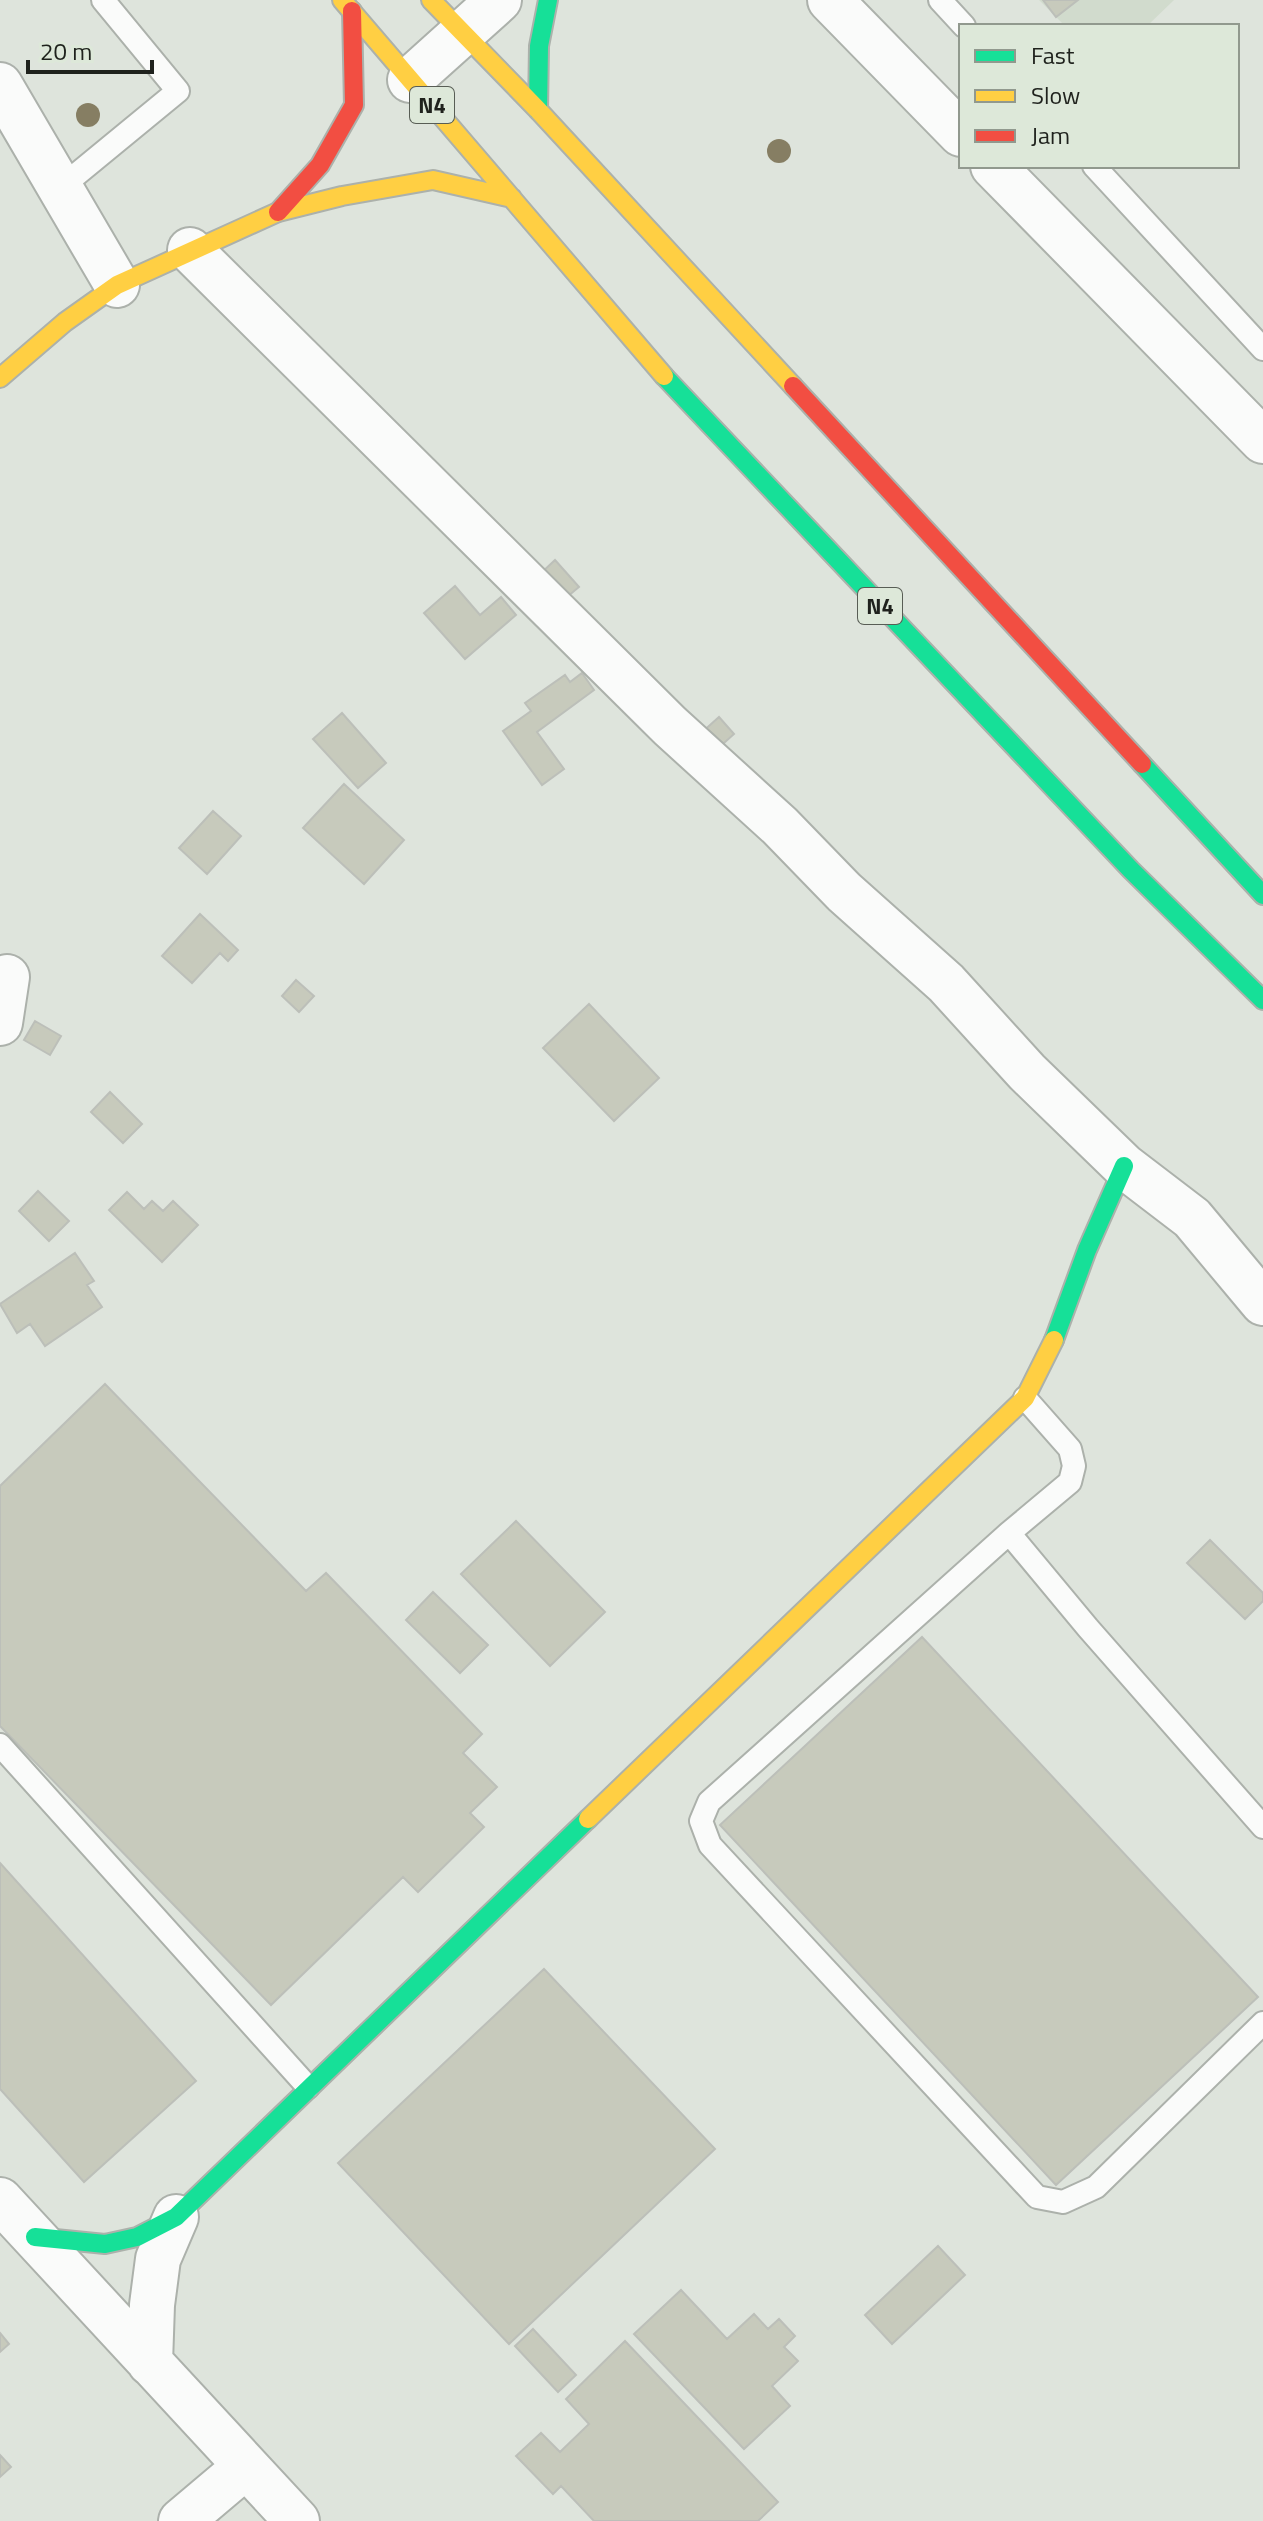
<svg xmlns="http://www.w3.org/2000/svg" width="1263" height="2521" viewBox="0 0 1263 2521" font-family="'Titillium Web',sans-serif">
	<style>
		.built { fill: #d1dbcd }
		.building { fill: #c7cabc; stroke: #bcbfb9; stroke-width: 2 }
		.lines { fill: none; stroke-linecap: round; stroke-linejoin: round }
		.lane-casing { stroke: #acb1ab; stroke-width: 26 }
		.street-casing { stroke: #acb1ab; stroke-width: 48 }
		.fast-casing { stroke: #acb1ab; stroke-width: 22 }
		.slow-casing { stroke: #acb1ab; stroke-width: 22 }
		.jam-casing { stroke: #acb1ab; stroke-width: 22 }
		.lane { stroke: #fafbfa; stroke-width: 22 }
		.street { stroke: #fafbfa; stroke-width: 44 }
		.fast { stroke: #16e098; stroke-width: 18 }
		.slow { stroke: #ffcf43; stroke-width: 18 }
		.jam { stroke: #f24e42; stroke-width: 18 }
		.tree { fill: #867e63 }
		.labels { text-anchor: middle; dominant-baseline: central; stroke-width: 8; stroke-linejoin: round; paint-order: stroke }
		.shield { fill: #dde8d9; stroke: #585d55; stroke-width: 2 }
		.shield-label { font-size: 22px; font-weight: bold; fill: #1f221d }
	</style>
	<rect width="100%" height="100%" fill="#dee4dc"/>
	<path class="built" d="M 1039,0 L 1174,0 L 1147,26 L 1065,26 Z"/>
	<path class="building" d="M 1043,0 L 1078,0 L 1056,17 Z
		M 555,560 L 579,587 L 562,601 L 539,575 Z
		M 455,586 L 480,615 L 501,597 L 516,615 L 465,659 L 424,613 Z
		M 582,673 L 594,690 L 537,732 L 564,769 L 542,785 L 503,731 L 531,711 L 525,703 L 565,675 L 570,682 Z
		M 342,713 L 386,763 L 358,788 L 313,739 Z
		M 719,717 L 734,734 L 715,751 L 700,734 Z
		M 344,784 L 404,840 L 364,884 L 303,828 Z
		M 213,811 L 241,836 L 207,874 L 179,848 Z
		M 200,914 L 238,950 L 228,961 L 220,953 L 192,983 L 162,956 Z
		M 296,980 L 314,996 L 299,1012 L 282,996 Z
		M 589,1004 L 659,1078 L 614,1121 L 543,1048 Z
		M 35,1021 L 61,1036 L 50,1055 L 24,1040 Z
		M 110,1092 L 142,1124 L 123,1143 L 91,1112 Z
		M 38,1191 L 69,1221 L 49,1241 L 19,1211 Z
		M 127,1192 L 144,1209 L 152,1201 L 163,1211 L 173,1201 L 198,1225 L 162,1262 L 109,1210 Z
		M 75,1253 L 94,1281 L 87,1285 L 102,1307 L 45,1346 L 30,1324 L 17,1333 L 0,1304 Z
		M 105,1384 L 306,1591 L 326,1573 L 482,1734 L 463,1753 L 497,1787 L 470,1813 L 484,1827 L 418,1892 L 403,1877 L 271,2005 L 0,1726 L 0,1486 Z
		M 516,1521 L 605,1612 L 550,1666 L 461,1574 Z
		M 1210,1540 L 1263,1593 L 1263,1601 L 1245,1619 L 1187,1563 Z
		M 433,1592 L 488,1645 L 460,1673 L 406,1620 Z
		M 922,1637 L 1258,1997 L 1056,2185 L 720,1825 Z
		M 0,1863 L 196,2081 L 84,2182 L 0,2089 Z
		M 544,1969 L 715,2149 L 509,2344 L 338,2163 Z
		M 938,2246 L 965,2275 L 892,2344 L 865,2315 Z
		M 681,2290 L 727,2339 L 754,2314 L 768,2329 L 779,2319 L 795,2336 L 784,2347 L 798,2361 L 772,2386 L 790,2406 L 744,2449 L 634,2334 Z
		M 533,2329 L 576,2375 L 558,2392 L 515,2346 Z
		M 0,2333 L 9,2344 L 0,2352 Z
		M 625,2341 L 778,2502 L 758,2521 L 594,2521 L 561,2486 L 553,2494 L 516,2456 L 541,2433 L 560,2452 L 589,2424 L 566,2399 Z
		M 0,2455 L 11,2467 L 0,2477 Z"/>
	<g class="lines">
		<g class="lane-casing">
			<path id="lane" d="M 940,0 L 964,26
				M 1094,166 L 1263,349
				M 60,188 L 178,91 L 103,0
				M 1025,1398 L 1070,1449 L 1074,1466 L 1070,1482 L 1009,1533 L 1088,1628 L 1263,1827
				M 1009,1533 L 709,1802 L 701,1821 L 710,1845 L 1037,2197 L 1063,2202 L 1096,2187 L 1263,2023
				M 0,1745 L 308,2087"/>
		</g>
		<g class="street-casing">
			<path id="street" d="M 830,0 L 961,134
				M 410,80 L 499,0
				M 0,85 L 117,285
				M 993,166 L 1263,441
				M 190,250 L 670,726 L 780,826 L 844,892 L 946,983 L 1027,1072 L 1124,1166 L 1192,1218 L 1263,1303
				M 0,1023 L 7,977
				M 0,2200 L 297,2521
				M 150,2363 L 152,2305 L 158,2259 L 176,2217
				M 181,2521 L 245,2467"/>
		</g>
		<g class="fast-casing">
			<path id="fast" d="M 538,110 L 539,46 L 548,0
				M 664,376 L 1131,870 L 1263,1000
				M 1142,764 L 1263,895
				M 1054,1340 L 1087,1250 L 1124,1166
				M 35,2237 L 105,2244 L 137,2237 L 176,2217 L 588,1819"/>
		</g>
		<g class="slow-casing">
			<path id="slow" d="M 342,0 L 664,376
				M 431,0 L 538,110 L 793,386
				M 0,378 L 65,322 L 117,285 L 278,212 L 342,196 L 433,180 L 512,198
				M 588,1819 L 1025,1398 L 1054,1340"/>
		</g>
		<g class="jam-casing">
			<path id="jam" d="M 278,212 L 320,165 L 354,105 L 352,11
				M 793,386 L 1142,764"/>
		</g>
		<use href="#lane" class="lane"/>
		<use href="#street" class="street"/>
		<use href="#fast" class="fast"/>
		<use href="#slow" class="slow"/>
		<use href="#jam" class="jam"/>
	</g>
	<g class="tree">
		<circle cx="88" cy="115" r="12"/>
		<circle cx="779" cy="151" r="12"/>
	</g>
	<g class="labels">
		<g class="shield">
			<rect x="410" y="87" width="44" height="36" rx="6"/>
			<rect x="858" y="588" width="44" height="36" rx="6"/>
		</g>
		<g class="shield-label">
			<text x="432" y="105">N4</text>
			<text x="880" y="606">N4</text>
		</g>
	</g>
	<rect x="959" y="24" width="280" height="144" fill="#dde8d9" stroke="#91998e" stroke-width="2"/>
	<rect x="975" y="50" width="40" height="12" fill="#16e098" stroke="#91998e" stroke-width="2"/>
	<text x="1031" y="64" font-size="24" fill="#1f221d">Fast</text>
	<rect x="975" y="90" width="40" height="12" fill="#ffcf43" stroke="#91998e" stroke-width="2"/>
	<text x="1031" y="104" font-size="24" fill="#1f221d">Slow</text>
	<rect x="975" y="130" width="40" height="12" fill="#f24e42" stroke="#91998e" stroke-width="2"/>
	<text x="1031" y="144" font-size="24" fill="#1f221d">Jam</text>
	<path d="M28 60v12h124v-12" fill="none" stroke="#1f221d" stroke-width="4"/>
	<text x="40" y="60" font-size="24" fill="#1f221d" stroke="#dde8d9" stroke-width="6" paint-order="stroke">20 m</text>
</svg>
